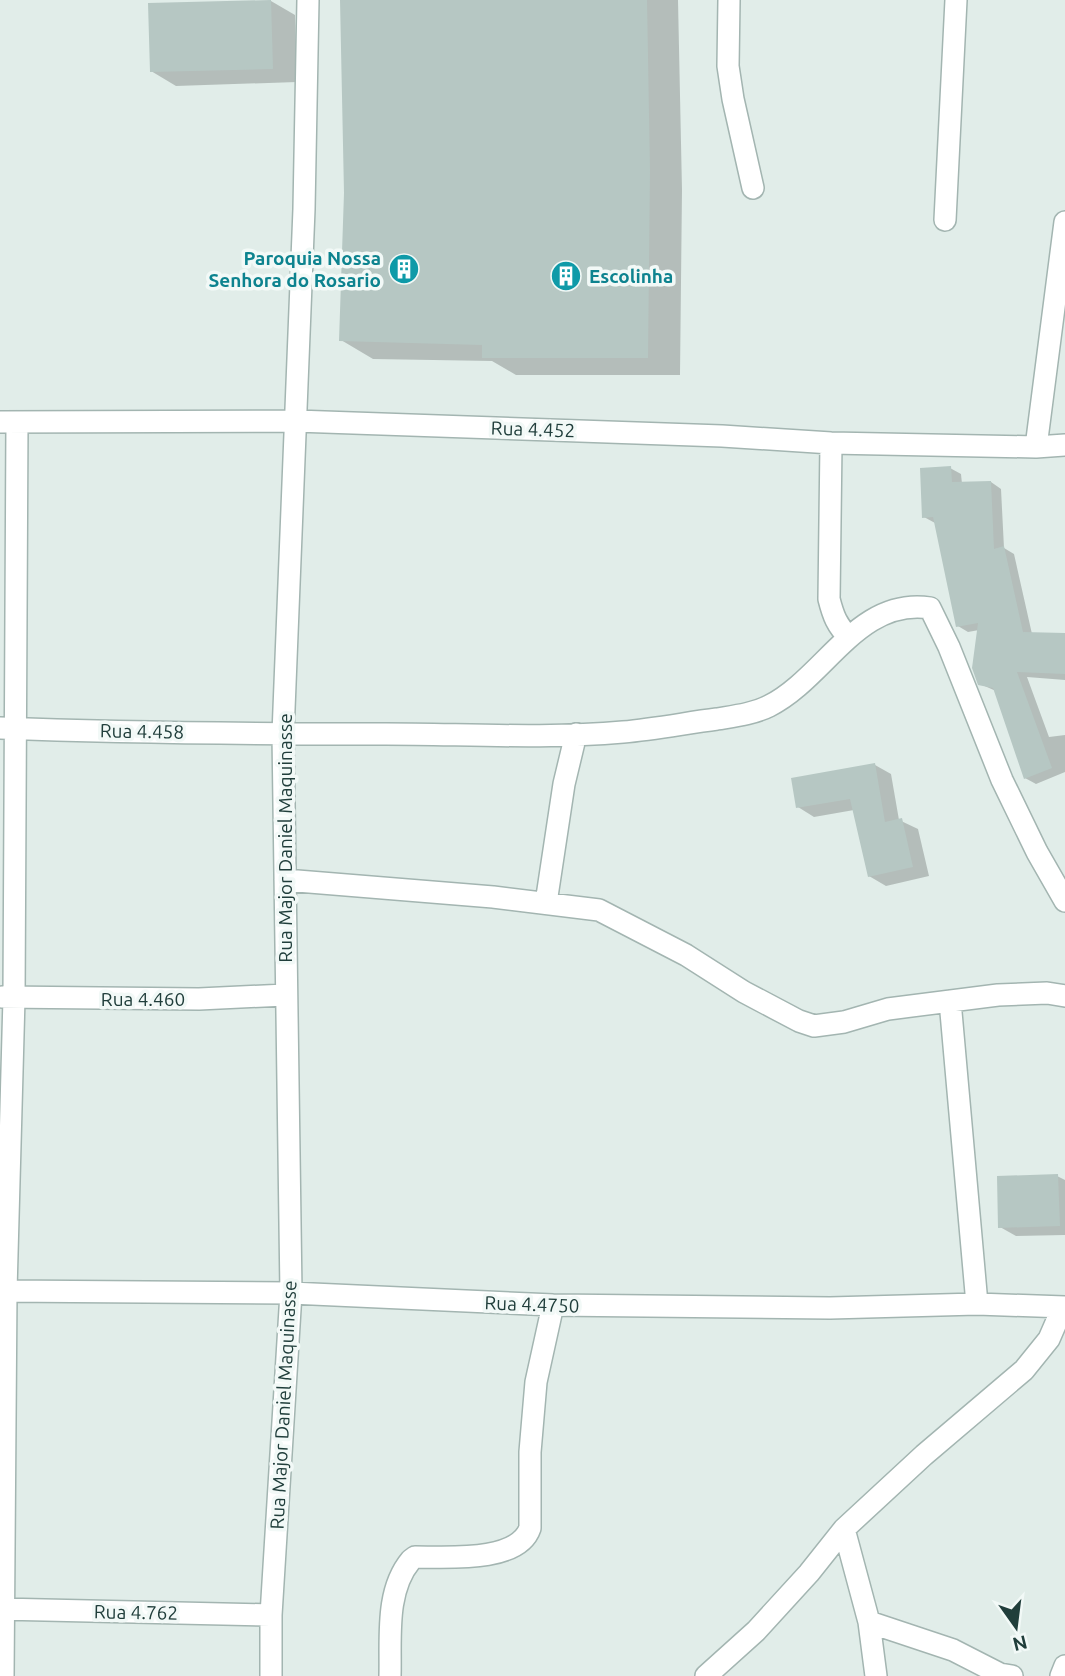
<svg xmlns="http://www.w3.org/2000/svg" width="1065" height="1676" viewBox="0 0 1065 1676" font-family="Ubuntu,sans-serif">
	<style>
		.shadow { fill: #0003 }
		.building { fill: #b6c7c3 }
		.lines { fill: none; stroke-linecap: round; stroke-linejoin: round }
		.street-casing { stroke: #a3b5b1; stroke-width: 24 }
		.street { stroke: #fff; stroke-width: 21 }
		.labels { text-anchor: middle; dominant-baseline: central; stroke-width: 7; stroke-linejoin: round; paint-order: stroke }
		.culture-label { font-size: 19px; font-weight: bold; fill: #0d838f; stroke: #f2f9f7; text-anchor: end }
		.street-label { font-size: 19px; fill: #203e3b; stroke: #f2f9f7 }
	</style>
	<rect width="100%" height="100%" fill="#e1ede9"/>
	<path class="shadow" d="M 342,0 L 678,0 L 682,190 L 680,375 L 516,375 L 492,361 L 373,359 L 341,340 L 346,193 Z
		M 271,1 L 295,15 L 297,82 L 176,86 L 151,71 Z
		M 950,468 L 961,474 L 962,484 L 991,482 L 1001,489 L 1004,548 L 1014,554 L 1032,634 L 1065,635 L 1065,680 L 1027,677 L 1049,737 L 1065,735 L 1065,772 L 1036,784 L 1025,778 L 996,691 L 980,684 L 979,630 L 968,632 L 958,626 L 935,523 L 924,517 Z
		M 875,765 L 891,774 L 899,820 L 918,829 L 929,876 L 886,886 L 869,876 L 854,810 L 814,817 L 798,807 Z
		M 1057,1176 L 1065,1180 L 1065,1235 L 1016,1236 L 1000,1227 Z"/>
	<path class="building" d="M 271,0 L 273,69 L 150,72 L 148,3 Z
		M 340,0 L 647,0 L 650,170 L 648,358 L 482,358 L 482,345 L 339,341 L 344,193 Z
		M 951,466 L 952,482 L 991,481 L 994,549 L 1004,546 L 1023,632 L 1065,633 L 1065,674 L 1017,672 L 1052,768 L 1024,779 L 993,688 L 978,685 L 972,668 L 978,623 L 956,627 L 933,517 L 922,518 L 920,468 Z
		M 875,763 L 885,822 L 902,818 L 913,867 L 868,877 L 850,799 L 796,808 L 791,778 Z
		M 1058,1174 L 1060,1226 L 998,1228 L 997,1176 Z"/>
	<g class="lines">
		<g class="street-casing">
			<path id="street" d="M 729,0 L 728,66 L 733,99 L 753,188
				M 945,220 L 956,0
				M 0,422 L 296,421 L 722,436 L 831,443 L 1036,447 L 1065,445
				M 831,443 L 829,599 C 833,615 837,626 849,637
				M 1036,447 L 1065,222
				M 0,728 C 128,733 257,734 386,734 C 464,734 545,739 623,732 C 655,729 686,723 717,719 C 735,716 753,714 769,706 C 825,678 858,597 930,608 L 949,647 L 1002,780 L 1037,852 L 1065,901
				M 285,880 L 493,897 L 599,910 L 686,955 L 744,992 L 799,1021 L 814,1026 L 844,1022 L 888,1009 L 998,995 L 1047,993 L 1065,996
				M 546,903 L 564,784 L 576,734
				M 2,997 L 199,999 L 285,995
				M 950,1001 L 977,1304
				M 0,1291 L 291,1293 L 553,1305 L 830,1308 L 977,1304 L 1065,1307
				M 844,1529 L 869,1622 L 876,1676
				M 0,1609 L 271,1615
				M 869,1622 L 953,1650 L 1000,1674 L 1012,1676
				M 3,1676 L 6,1291 L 14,998 L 17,422
				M 271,1676 L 271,1615 L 291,1293 L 283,734 L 304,209 L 308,0
				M 390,1676 C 391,1638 385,1591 411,1560 L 415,1557 C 446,1557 518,1563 530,1528 L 530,1452 L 536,1382 L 553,1305
				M 706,1676 L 756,1631 L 809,1573 L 844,1529 L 924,1455 L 1024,1370 L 1049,1339 L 1063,1307
				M 1061,1676 L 1065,1666"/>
		</g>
		<use href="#street" class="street"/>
	</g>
	<defs>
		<g id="building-disc" transform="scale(1.575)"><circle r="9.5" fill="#0f9aa8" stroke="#f2f9f7"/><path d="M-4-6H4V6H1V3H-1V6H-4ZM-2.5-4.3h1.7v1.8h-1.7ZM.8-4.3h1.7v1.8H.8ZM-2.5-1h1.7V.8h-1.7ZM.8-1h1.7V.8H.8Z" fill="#fff"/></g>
	</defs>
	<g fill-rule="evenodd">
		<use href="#building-disc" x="404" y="269"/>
		<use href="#building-disc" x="566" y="276"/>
	</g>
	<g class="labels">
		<g class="culture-label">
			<text x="381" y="258">Paroquia Nossa<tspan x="381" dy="22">Senhora do Rosario</tspan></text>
			<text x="589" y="276" text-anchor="start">Escolinha</text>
		</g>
		<g class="street-label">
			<text transform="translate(533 429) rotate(2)">Rua 4.452</text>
			<text transform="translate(142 731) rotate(1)">Rua 4.458</text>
			<text transform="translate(285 838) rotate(-90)">Rua Major Daniel Maquinasse</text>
			<text x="143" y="999">Rua 4.460</text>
			<text transform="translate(532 1304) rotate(2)">Rua 4.4750</text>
			<text transform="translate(283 1405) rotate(-87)">Rua Major Daniel Maquinasse</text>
			<text transform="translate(136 1612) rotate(1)">Rua 4.762</text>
		</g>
	</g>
	<g transform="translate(1016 1627) rotate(166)" stroke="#f2f9f7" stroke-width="5" paint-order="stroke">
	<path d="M0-5L12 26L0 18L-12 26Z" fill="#203e3b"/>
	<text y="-10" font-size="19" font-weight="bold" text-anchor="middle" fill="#203e3b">N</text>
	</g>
</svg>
